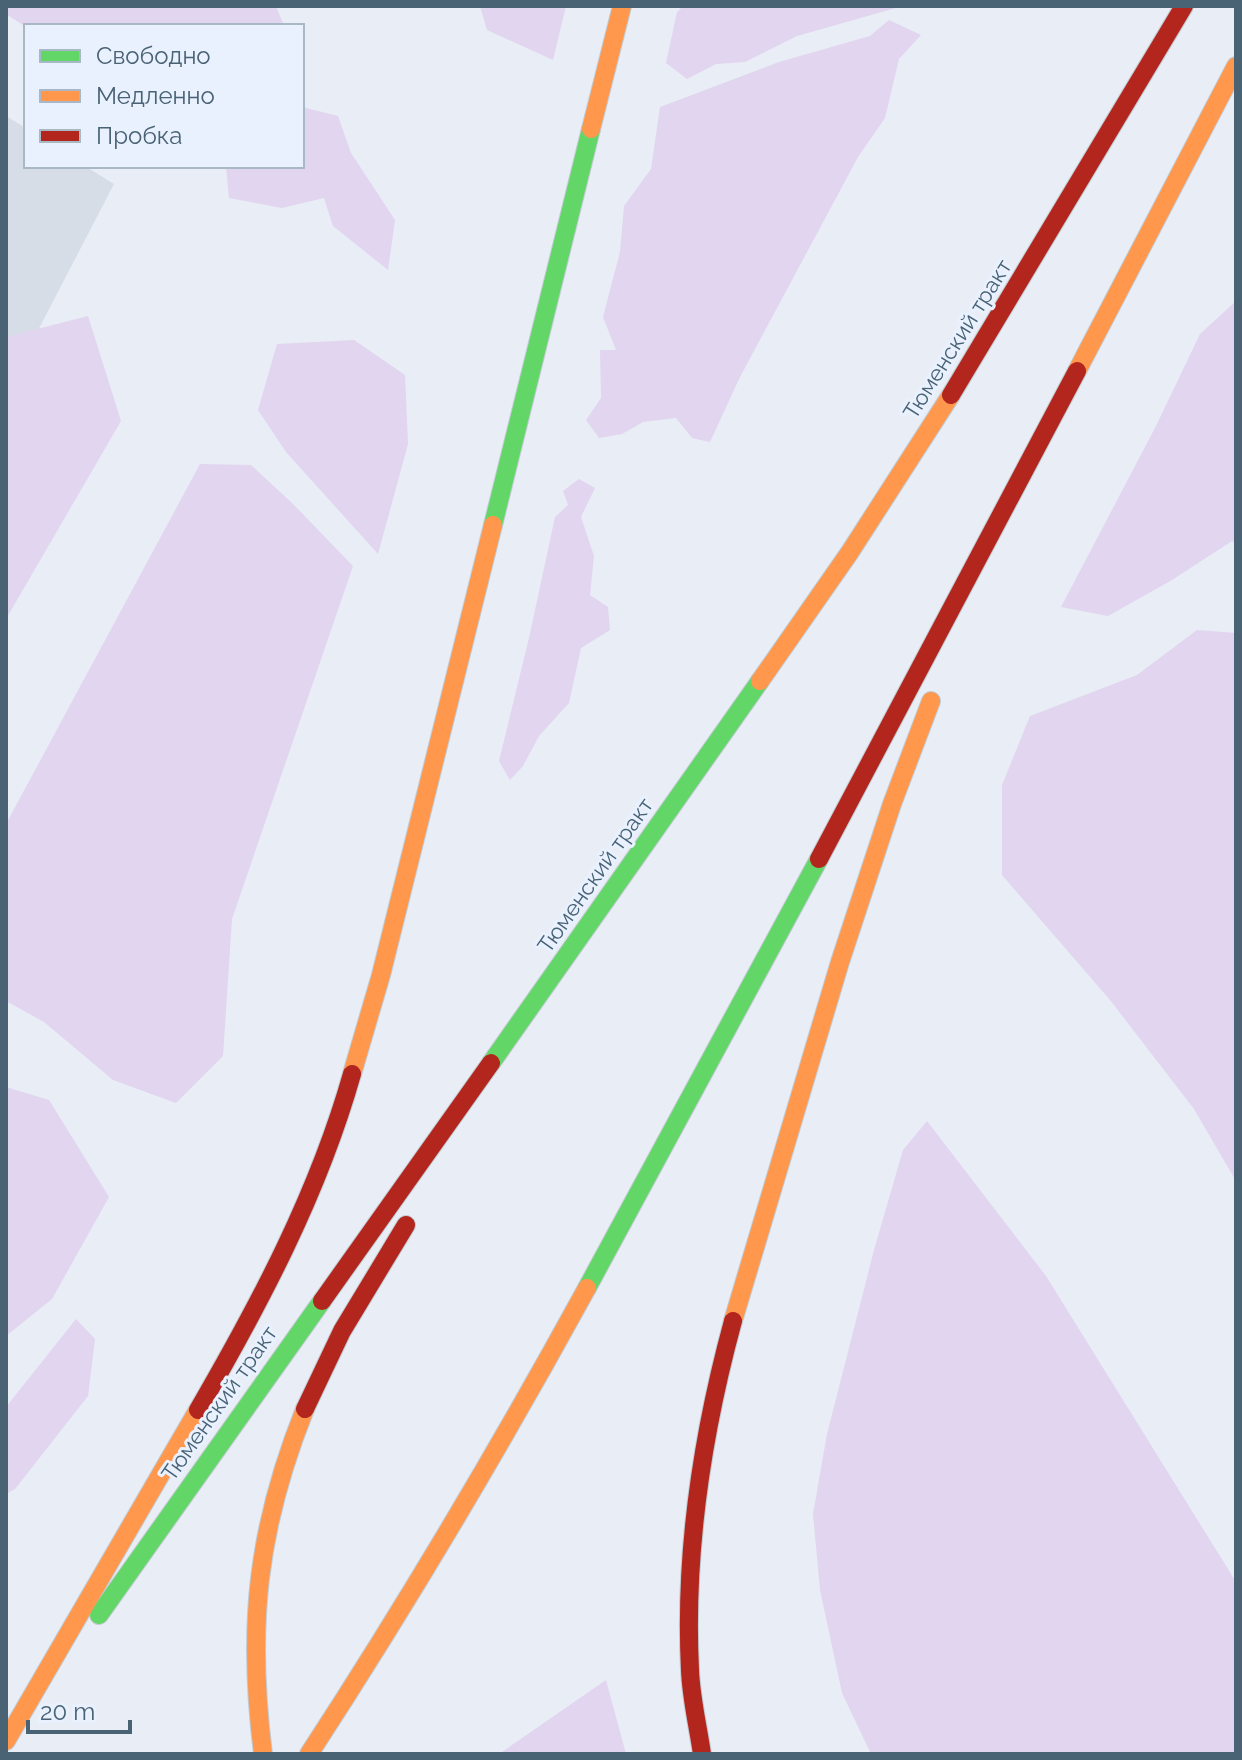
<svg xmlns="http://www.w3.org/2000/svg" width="1242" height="1760" viewBox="0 0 1242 1760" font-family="Raleway,sans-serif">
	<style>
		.industrial { fill: #d7dde6 }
		.green { fill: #e1d5ef }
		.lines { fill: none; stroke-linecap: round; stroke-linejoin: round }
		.fast-casing { stroke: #c1cbd2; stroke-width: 20 }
		.slow-casing { stroke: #c1cbd2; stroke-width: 20 }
		.jam-casing { stroke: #c1cbd2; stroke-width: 20 }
		.fast { stroke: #63d668; stroke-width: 18 }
		.slow { stroke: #ff974d; stroke-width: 18 }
		.jam { stroke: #b3261e; stroke-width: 18 }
		.labels { text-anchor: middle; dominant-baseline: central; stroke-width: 6; stroke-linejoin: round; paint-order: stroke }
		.street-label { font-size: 22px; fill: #496374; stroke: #e9f1ff }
	</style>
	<rect width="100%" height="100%" fill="#e9edf6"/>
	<path class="industrial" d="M 6,116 L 26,128 L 26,166 L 85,166 L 114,184 L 6,392 Z"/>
	<path class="green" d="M 6,6 L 276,6 L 284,26 L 26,27 L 6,14 Z
		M 480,6 L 566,6 L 553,60 L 487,30 Z
		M 683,6 L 903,6 L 797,36 L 745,62 L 716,64 L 687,79 L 666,63 L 677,12 Z
		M 889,20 L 921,35 L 899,59 L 885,118 L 858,157 L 740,377 L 710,442 L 692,438 L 676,418 L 643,422 L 622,434 L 599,438 L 586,420 L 601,398 L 600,350 L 616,350 L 603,317 L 620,252 L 624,206 L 651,169 L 660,107 L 779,62 L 870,36 Z
		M 302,107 L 338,116 L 351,153 L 395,220 L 388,270 L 333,226 L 324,198 L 282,208 L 229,198 L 226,166 L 302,166 Z
		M 1236,301 L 1236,544 L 1232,541 L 1172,580 L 1108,616 L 1061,607 L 1156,426 L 1200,334 Z
		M 88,316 L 121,421 L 6,619 L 6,337 Z
		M 354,340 L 405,375 L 408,444 L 378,554 L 286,452 L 258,410 L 277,344 Z
		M 200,464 L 251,465 L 293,504 L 353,566 L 232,919 L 223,1056 L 176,1103 L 113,1080 L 44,1022 L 6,1001 L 6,824 Z
		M 579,479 L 595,488 L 581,517 L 594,556 L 590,595 L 608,607 L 610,630 L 581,648 L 569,703 L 539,736 L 523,766 L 510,780 L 499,761 L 529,638 L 555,517 L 568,505 L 563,491 Z
		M 1197,630 L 1236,633 L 1236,1181 L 1194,1109 L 1110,1000 L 1002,875 L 1002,785 L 1030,716 L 1137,675 Z
		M 6,1087 L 49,1100 L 109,1197 L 52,1299 L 6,1336 Z
		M 927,1121 L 1046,1276 L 1236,1582 L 1236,1754 L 871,1754 L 842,1693 L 820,1590 L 813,1514 L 827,1434 L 874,1250 L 903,1150 Z
		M 76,1319 L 95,1339 L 88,1396 L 15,1489 L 6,1494 L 6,1407 Z
		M 606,1680 L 626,1754 L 501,1754 L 502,1752 Z"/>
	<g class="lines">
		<g class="fast-casing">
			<path id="fast" d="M 493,525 L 591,129
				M 491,1063 L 760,681
				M 587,1288 L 819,859
				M 99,1615 L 322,1301"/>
		</g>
		<g class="slow-casing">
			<path id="slow" d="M 591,129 L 622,6
				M 1077,371 L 1236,66
				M 760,681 L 850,552 L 951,395
				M 352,1074 L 381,975 L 493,525
				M 733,1321 L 840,962 L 892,804 L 931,701
				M 6,1741 L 198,1410
				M 263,1754 C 247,1626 257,1529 305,1409
				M 309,1754 C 408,1602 500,1447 587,1288"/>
		</g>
		<g class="jam-casing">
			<path id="jam" d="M 951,395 L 1184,6
				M 819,859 L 1077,371
				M 322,1301 L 491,1063
				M 305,1409 L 342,1331 L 406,1225
				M 198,1410 C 260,1303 318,1194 352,1074
				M 702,1754 C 698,1726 691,1698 690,1670 C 684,1551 702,1435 733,1321"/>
		</g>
		<use href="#fast" class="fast"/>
		<use href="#slow" class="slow"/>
		<use href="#jam" class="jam"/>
	</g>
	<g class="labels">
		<g class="street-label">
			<text transform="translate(957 339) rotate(-58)">Тюменский тракт</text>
			<text transform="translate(595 875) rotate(-55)">Тюменский тракт</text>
			<text transform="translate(219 1403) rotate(-55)">Тюменский тракт</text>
		</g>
	</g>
	<rect width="1242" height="1760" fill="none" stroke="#496374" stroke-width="16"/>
	<rect x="24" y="24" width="280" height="144" fill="#e9f1ff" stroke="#a9b8c7" stroke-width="2"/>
	<rect x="40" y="50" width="40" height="12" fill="#63d668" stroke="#a9b8c7" stroke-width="2"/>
	<text x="96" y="64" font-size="24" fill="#496374">Свободно</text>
	<rect x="40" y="90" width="40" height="12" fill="#ff974d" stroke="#a9b8c7" stroke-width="2"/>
	<text x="96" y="104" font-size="24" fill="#496374">Медленно</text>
	<rect x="40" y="130" width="40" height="12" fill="#b3261e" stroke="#a9b8c7" stroke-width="2"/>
	<text x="96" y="144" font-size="24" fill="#496374">Пробка</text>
	<path d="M28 1720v12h102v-12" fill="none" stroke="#496374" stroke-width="4"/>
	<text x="40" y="1720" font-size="24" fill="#496374" stroke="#e9f1ff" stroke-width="6" paint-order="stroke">20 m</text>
</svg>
